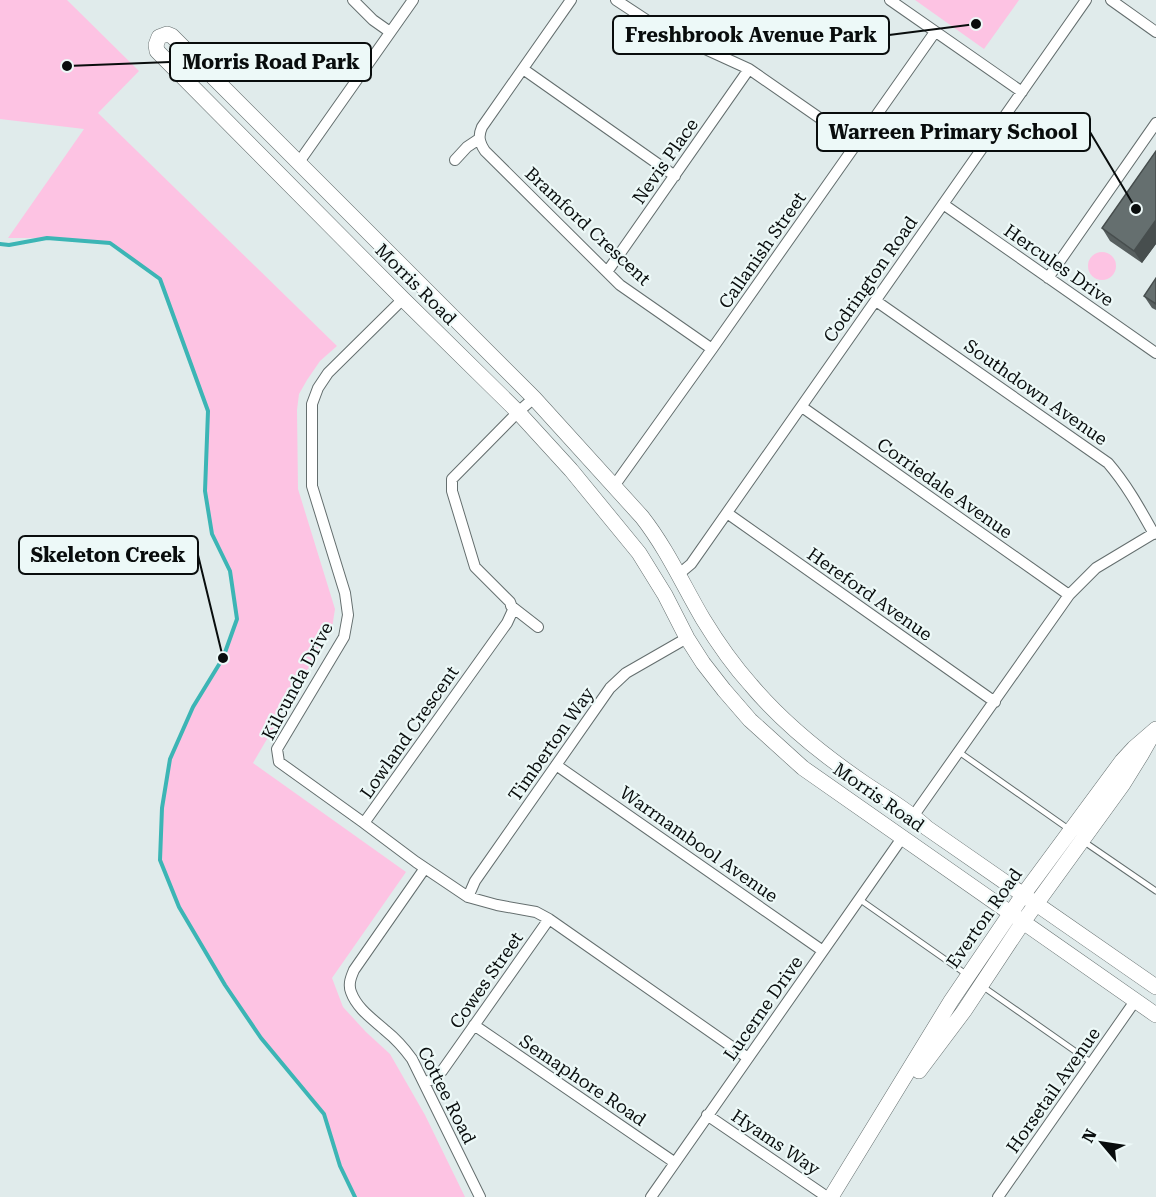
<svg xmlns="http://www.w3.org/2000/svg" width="1156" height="1197" viewBox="0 0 1156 1197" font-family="'Roboto Serif',serif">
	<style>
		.green { fill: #fdc3e3 }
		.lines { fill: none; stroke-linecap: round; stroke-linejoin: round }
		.stream { stroke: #3cb5b5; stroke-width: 4 }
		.lane-casing { stroke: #646e6e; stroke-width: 7 }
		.street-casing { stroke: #646e6e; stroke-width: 12 }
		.secondary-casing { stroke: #646e6e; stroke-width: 16 }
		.lane { stroke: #fff; stroke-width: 5 }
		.street { stroke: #fff; stroke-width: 10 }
		.secondary { stroke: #fff; stroke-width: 15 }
		.wall { fill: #575f5f }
		.shaded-wall { fill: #474e4e }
		.building { fill: #656f6f; stroke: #474e4e; stroke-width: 1.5 }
		.labels { text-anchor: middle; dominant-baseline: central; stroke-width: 4.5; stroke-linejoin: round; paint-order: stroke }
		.street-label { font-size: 18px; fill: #090d0d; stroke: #edf9f8 }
		.leader { fill: none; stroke: #090d0d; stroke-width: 2 }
		.callout-dot { fill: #090d0d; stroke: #edf9f8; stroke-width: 2 }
		.callout { fill: #edf9f8; stroke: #090d0d; stroke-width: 2 }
		.callout-label { font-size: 20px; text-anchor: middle; font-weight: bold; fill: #090d0d }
	</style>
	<rect width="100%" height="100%" fill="#e0ebeb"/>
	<path class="green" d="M 0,0 L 67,0 L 139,71 L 98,113 L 337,346 L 320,361 L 307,380 L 299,394 L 297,410 L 298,489 L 335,609 L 332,628 L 253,763 L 406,872 L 332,978 L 343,1007 L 366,1032 L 390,1054 L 425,1115 L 465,1197 L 355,1197 L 340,1166 L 324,1114 L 261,1038 L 225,985 L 179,907 L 160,860 L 162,808 L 170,759 L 193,707 L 223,658 L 237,619 L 230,571 L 212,534 L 205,491 L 208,411 L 160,279 L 110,243 L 47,238 L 8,238 L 84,129 L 0,119 Z
		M 915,0 L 1019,0 L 984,49 Z
		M1088 266a14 14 0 1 1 28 0a14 14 0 1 1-28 0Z"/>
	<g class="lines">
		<path class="stream" d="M 0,244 L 9,245 L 47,238 L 110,243 L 160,279 L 208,411 L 205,491 L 212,534 L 230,571 L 237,619 L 223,658 L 193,707 L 170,759 L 162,808 L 160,860 L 179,907 L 225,985 L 261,1038 L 324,1114 L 340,1166 L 355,1197"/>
		<g class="lane-casing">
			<path id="lane" d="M 959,752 L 1070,830
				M 1083,841 L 1156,891
				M 859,899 L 966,974
				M 982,986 L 1092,1063"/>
		</g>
		<g class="street-casing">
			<path id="street" d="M 353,0 L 373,20 L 390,32
				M 571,0 L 482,127 C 478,136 479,142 485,151 L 620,285 L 712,349
				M 616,0 L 657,27 L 749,69 L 857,144
				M 890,0 L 1022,92
				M 1111,0 L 1156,32
				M 523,69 L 675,176
				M 455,160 L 467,147 L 479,139
				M 299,162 L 413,0
				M 943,204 L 1156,353
				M 607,272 L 749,69
				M 1048,278 L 1156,123
				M 876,301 L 1108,463 C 1127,485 1140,509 1154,534
				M 534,398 L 518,412 L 452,479 L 452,491 L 475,567 L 510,602 L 513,610 L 507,623 L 364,823 L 416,862 L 468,897 L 497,905 L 536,912 L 549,919 L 748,1058
				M 802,407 L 1069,595
				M 614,486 L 712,349 L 935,32
				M 727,513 L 995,702
				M 679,574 L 691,564 L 1086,0
				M 511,606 L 538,627
				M 556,765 L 823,951
				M 914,815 L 1069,595 L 1096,568 L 1156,532
				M 364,823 L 279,762 L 277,749 L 344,637 L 348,615 L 345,593 L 312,486 L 312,404 L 318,388 L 328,373 L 403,299
				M 425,868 L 354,970 C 351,977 348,984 351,992 C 357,1009 374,1020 386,1031 C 396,1039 404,1048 412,1059 L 480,1197
				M 468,897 L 475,881 L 610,688 L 626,673 L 687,638
				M 474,1025 L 674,1162
				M 424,1083 L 435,1078 L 442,1071 L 549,919
				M 707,1115 L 827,1197
				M 651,1197 L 902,838
				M 998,1197 L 1135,1001"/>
		</g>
		<g class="secondary-casing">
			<path id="secondary" d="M 1156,987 L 927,828 C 908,810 886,798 864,783 C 823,755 783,723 751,685 C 733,665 717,642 703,619 C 683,585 667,549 642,517 L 534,398 L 172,36 L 167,34 L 159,37 L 156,45 L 157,51 L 403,299 L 518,412 L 571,470 L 639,553 L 665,595 L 687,638 L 703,663 L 724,690 L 750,720 L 803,768 L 1156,1015
				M 919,1071 L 964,1011 L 1023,922 L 1123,784 L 1141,755 L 1150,739
				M 831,1197 L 951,1001 L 1023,895 L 1122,761 L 1134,748 L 1156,729"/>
		</g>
		<use href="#lane" class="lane"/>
		<use href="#street" class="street"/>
		<use href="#secondary" class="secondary"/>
	</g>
	<path class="wall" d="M 1156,151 L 1156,244 L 1142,263 L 1110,241 L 1102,228 Z
		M 1156,278 L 1156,310 L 1152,308 L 1144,296 Z"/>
	<path class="shaded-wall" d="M 1156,220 L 1156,244 L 1142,263 L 1134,251 Z"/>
	<path class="building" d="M 1156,151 L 1156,220 L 1134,251 L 1102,228 Z
		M 1156,278 L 1156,304 L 1144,296 Z"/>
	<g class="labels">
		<g class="street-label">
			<text transform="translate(665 161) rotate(-55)">Nevis Place</text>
			<text transform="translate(588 226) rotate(43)">Bramford Crescent</text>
			<text transform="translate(762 250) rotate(-55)">Callanish Street</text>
			<text transform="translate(1059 265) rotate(35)">Hercules Drive</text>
			<text transform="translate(870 279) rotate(-55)">Codrington Road</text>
			<text transform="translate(416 284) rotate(45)">Morris Road</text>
			<text transform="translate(1036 392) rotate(35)">Southdown Avenue</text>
			<text transform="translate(945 488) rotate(35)">Corriedale Avenue</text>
			<text transform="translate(870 594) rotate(35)">Hereford Avenue</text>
			<text transform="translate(297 681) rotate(-62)">Kilcunda Drive</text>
			<text transform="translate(409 732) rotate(-55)">Lowland Crescent</text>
			<text transform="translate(551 744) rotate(-55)">Timberton Way</text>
			<text transform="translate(879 797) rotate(35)">Morris Road</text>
			<text transform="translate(699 844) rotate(35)">Warrnambool Avenue</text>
			<text transform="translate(984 918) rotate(-55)">Everton Road</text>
			<text transform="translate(486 980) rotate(-55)">Cowes Street</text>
			<text transform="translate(763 1008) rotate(-55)">Lucerne Drive</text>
			<text transform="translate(583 1080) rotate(34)">Semaphore Road</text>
			<text transform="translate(1053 1090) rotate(-55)">Horsetail Avenue</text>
			<text transform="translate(447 1095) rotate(63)">Cottee Road</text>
			<text transform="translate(776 1142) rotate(34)">Hyams Way</text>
		</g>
	</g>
	<path class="leader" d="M976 24L889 35M67 66L170 62M1136 209L1090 132M223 658L198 555"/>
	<g class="callout-dot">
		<circle cx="976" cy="24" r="6"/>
		<circle cx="67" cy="66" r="6"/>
		<circle cx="1136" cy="209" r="6"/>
		<circle cx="223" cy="658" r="6"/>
	</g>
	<g class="callout">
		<rect x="613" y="16" width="276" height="38" rx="6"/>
		<rect x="170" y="43" width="201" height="38" rx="6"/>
		<rect x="817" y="113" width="273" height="38" rx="6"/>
		<rect x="19" y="536" width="179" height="38" rx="6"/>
	</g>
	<g class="callout-label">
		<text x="751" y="42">Freshbrook Avenue Park</text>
		<text x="271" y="69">Morris Road Park</text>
		<text x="953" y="139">Warreen Primary School</text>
		<text x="108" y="562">Skeleton Creek</text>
	</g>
	<g transform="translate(1102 1143) rotate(299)" stroke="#edf9f8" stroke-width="4.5" paint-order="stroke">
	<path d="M0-4.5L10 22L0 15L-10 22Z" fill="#090d0d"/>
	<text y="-9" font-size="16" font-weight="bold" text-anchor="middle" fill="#090d0d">N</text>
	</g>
</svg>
